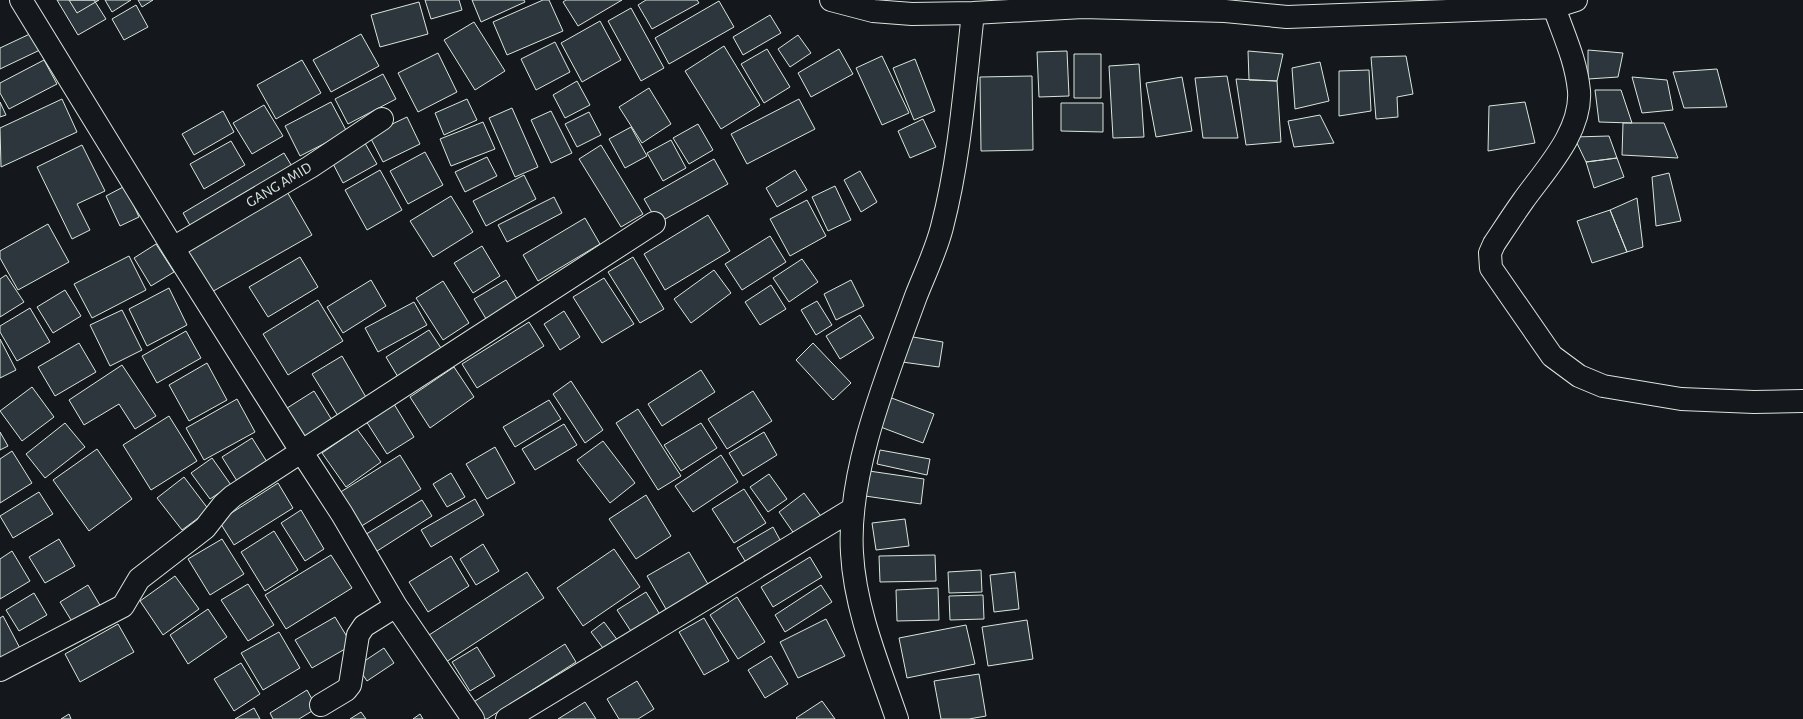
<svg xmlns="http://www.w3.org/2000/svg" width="1803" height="719" viewBox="0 0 1803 719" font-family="'Alegreya Sans',sans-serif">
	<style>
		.building { fill: #2c363c; stroke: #d8e6dc }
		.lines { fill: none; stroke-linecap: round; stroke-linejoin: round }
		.minor-casing { stroke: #d8e6dc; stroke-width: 24 }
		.minor { stroke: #14181c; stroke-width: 22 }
		.labels { text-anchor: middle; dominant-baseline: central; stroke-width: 3; stroke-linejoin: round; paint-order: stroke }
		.street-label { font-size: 15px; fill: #d8e6dc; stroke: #14181c }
	</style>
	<rect width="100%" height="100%" fill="#14181c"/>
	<path class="building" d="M 57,0 L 94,0 L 106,19 L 78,35 Z
		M 69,0 L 99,0 L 77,13 Z
		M 105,0 L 131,0 L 112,12 Z
		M 138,0 L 153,0 L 142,7 Z
		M 425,0 L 459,0 L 462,10 L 431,19 Z
		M 472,0 L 524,0 L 525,2 L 481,22 Z
		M 543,0 L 549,0 L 563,31 L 507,55 L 493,22 Z
		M 566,0 L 622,0 L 578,26 L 563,2 Z
		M 646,0 L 697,0 L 699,3 L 652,29 L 638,5 Z
		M 719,1 L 734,27 L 669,64 L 655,38 Z
		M 419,2 L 428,34 L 380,47 L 371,15 Z
		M 136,5 L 148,27 L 124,40 L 112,19 Z
		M 631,8 L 664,68 L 641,81 L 608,21 Z
		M 770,15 L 781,33 L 743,55 L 733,37 Z
		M 600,21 L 621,60 L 582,82 L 561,43 Z
		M 474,22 L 505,71 L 475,90 L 444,40 Z
		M 34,32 L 42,49 L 0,69 L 0,48 Z
		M 361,34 L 379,66 L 331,92 L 313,60 Z
		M 798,35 L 811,53 L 790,67 L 778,49 Z
		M 555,42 L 570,72 L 536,90 L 521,59 Z
		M 724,46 L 760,105 L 721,129 L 685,71 Z
		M 767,49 L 790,87 L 764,103 L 741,64 Z
		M 839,49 L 853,74 L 811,97 L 798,73 Z
		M 1588,50 L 1623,53 L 1618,77 L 1588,79 Z
		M 1067,51 L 1069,96 L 1039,97 L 1037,52 Z
		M 1248,51 L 1283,54 L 1277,81 L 1249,80 Z
		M 438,53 L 457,92 L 418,112 L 398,73 Z
		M 1074,54 L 1101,54 L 1101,98 L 1074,98 Z
		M 882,56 L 909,113 L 882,125 L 856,68 Z
		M 1406,56 L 1413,94 L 1397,97 L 1398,117 L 1376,119 L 1371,57 Z
		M 915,59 L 935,111 L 914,120 L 893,68 Z
		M 44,60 L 57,84 L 9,109 L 0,93 L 0,83 Z
		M 302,60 L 321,93 L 276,119 L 257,85 Z
		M 1320,62 L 1329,101 L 1295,109 L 1292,68 Z
		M 1139,64 L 1144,137 L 1113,138 L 1109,66 Z
		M 1717,69 L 1727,107 L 1684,108 L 1673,72 Z
		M 1369,70 L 1371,111 L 1339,116 L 1339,71 Z
		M 383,74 L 396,99 L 348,124 L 335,99 Z
		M 1032,76 L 1033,150 L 981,151 L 980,77 Z
		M 1227,76 L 1238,138 L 1203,138 L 1195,78 Z
		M 1182,77 L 1192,131 L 1156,137 L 1146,83 Z
		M 1632,77 L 1667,80 L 1673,110 L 1642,113 Z
		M 1236,79 L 1277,81 L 1281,142 L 1246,145 Z
		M 577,81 L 590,105 L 565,118 L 553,95 Z
		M 649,88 L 671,124 L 642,143 L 619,107 Z
		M 1595,90 L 1621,90 L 1632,123 L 1599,122 Z
		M 62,99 L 77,132 L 1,167 L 0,128 Z
		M 467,99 L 477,120 L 444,135 L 435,113 Z
		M 799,99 L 815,129 L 747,164 L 731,134 Z
		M 0,102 L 6,115 L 0,117 Z
		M 331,102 L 347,132 L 300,156 L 285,126 Z
		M 1525,102 L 1535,143 L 1488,151 L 1489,106 Z
		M 1061,103 L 1103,103 L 1103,132 L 1061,131 Z
		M 264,105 L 283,136 L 252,154 L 233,123 Z
		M 512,108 L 538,167 L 515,177 L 489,118 Z
		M 223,111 L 234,132 L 194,155 L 182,134 Z
		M 551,111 L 572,153 L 551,163 L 531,120 Z
		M 589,112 L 601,135 L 577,147 L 565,124 Z
		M 1320,115 L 1334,143 L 1294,147 L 1288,121 Z
		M 407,117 L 420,144 L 383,162 L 369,135 Z
		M 923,119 L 936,147 L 910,158 L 898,131 Z
		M 483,122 L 495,149 L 451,166 L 440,139 Z
		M 1623,123 L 1664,123 L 1678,158 L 1622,155 Z
		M 698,124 L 713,150 L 689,164 L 673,138 Z
		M 631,127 L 647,156 L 625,168 L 609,139 Z
		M 1609,136 L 1617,158 L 1586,162 L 1574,137 Z
		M 362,138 L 377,164 L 343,183 L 329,156 Z
		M 671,140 L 686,168 L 663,181 L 647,153 Z
		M 231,141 L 245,165 L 204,189 L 190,164 Z
		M 82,145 L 105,191 L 77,204 L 90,230 L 72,239 L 37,167 Z
		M 601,145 L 643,214 L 621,227 L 579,159 Z
		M 425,152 L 443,185 L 408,204 L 390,171 Z
		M 284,153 L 296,173 L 195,234 L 183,213 Z
		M 487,157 L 497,176 L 465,192 L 455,172 Z
		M 1617,158 L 1624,177 L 1594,188 L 1586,162 Z
		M 714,159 L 728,184 L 658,223 L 644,199 Z
		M 380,170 L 402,210 L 367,230 L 345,190 Z
		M 795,170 L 807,190 L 777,207 L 766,188 Z
		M 860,171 L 877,202 L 861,212 L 844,180 Z
		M 1669,173 L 1681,221 L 1656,226 L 1652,177 Z
		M 524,175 L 536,199 L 486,226 L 473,201 Z
		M 125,186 L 139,217 L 120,226 L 106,196 Z
		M 835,186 L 851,220 L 828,231 L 812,197 Z
		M 286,190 L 312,235 L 210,293 L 185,247 Z
		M 451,196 L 473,232 L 433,257 L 410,221 Z
		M 554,197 L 562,213 L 507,242 L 498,225 Z
		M 1637,198 L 1643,247 L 1627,252 L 1610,210 Z
		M 807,200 L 826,236 L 790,256 L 770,219 Z
		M 1610,210 L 1627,252 L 1592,263 L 1577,221 Z
		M 708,215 L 730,251 L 665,290 L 644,254 Z
		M 585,218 L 600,244 L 538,281 L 523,255 Z
		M 48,224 L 69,262 L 18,290 L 0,258 L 0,251 Z
		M 770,236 L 786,262 L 742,290 L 725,264 Z
		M 156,244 L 174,272 L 151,286 L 134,258 Z
		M 482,246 L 500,276 L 473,293 L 454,263 Z
		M 129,256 L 146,290 L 92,318 L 74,284 Z
		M 300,257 L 318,287 L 268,317 L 249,287 Z
		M 633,257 L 664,309 L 640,323 L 608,272 Z
		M 802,259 L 818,282 L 789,302 L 773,278 Z
		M 714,270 L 731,293 L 691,323 L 674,299 Z
		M 6,275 L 24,302 L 0,317 L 0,279 Z
		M 604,278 L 634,324 L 602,343 L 573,297 Z
		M 371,280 L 386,306 L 343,333 L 327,307 Z
		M 506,280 L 520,304 L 488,322 L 474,299 Z
		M 851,280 L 864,306 L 836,320 L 824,294 Z
		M 443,281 L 469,323 L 443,340 L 416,298 Z
		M 771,285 L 786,309 L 760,325 L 745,302 Z
		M 169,288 L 187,325 L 147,346 L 129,309 Z
		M 65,290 L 81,316 L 53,333 L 37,307 Z
		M 318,300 L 343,341 L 288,375 L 263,334 Z
		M 817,301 L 832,325 L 816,335 L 801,310 Z
		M 414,302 L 427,325 L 378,352 L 365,328 Z
		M 30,308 L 50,342 L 17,361 L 0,332 L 0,326 Z
		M 122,310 L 142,350 L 110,366 L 90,325 Z
		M 564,311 L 580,337 L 560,350 L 544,324 Z
		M 860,315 L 874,338 L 840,359 L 826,336 Z
		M 529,322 L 544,346 L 477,388 L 462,364 Z
		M 429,330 L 445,354 L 401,382 L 386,357 Z
		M 186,331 L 201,358 L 157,383 L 142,356 Z
		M 907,336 L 943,342 L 939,367 L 902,362 Z
		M 0,339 L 16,370 L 0,378 Z
		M 79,343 L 96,372 L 55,396 L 38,367 Z
		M 813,343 L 851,383 L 833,400 L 796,360 Z
		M 342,356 L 367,399 L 338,416 L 312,374 Z
		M 207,363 L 227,400 L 189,421 L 169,385 Z
		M 122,365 L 156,416 L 135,429 L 119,404 L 84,425 L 69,400 Z
		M 454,367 L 474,397 L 430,428 L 410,397 Z
		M 701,370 L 715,392 L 662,426 L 648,404 Z
		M 571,381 L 603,430 L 585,443 L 553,394 Z
		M 32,387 L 54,417 L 22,441 L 0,411 Z
		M 314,391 L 335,425 L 305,444 L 284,410 Z
		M 753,391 L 772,421 L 727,449 L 708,419 Z
		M 889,397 L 934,414 L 923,443 L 878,426 Z
		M 237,399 L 255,432 L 204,460 L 186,428 Z
		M 549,400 L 561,419 L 515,447 L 503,427 Z
		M 394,404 L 414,437 L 387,454 L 366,421 Z
		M 638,409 L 681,476 L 658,490 L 616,423 Z
		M 169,416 L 197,461 L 151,490 L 123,445 Z
		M 65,423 L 85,447 L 45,478 L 26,454 Z
		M 701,423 L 717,448 L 681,471 L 664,445 Z
		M 564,424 L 577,445 L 535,470 L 522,449 Z
		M 357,429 L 381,462 L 346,487 L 322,453 Z
		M 0,432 L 8,446 L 0,450 Z
		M 764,432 L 777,455 L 743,476 L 729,453 Z
		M 252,438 L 272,470 L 242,489 L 222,457 Z
		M 603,441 L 635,483 L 610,503 L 577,460 Z
		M 495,447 L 515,483 L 487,499 L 466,464 Z
		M 97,449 L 132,499 L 89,531 L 53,480 Z
		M 880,450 L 930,459 L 927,475 L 877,464 Z
		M 12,451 L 32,483 L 0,503 L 0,459 Z
		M 400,455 L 421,489 L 360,527 L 339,493 Z
		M 721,455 L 738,482 L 693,512 L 675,486 Z
		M 212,458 L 231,485 L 210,499 L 191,473 Z
		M 869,471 L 924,479 L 921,504 L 865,496 Z
		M 451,473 L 465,497 L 447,507 L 433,484 Z
		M 769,474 L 787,499 L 768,512 L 750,487 Z
		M 184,477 L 209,510 L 182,530 L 157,498 Z
		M 278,483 L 293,508 L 234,545 L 219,521 Z
		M 744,489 L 766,523 L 734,543 L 712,509 Z
		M 39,492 L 53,514 L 13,538 L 0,516 Z
		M 804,493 L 823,519 L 797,538 L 779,512 Z
		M 646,495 L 671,536 L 636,559 L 609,519 Z
		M 475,499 L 484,515 L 431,547 L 421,530 Z
		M 422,500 L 432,516 L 374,553 L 363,536 Z
		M 301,510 L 324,549 L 305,561 L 281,523 Z
		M 905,519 L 909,546 L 876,550 L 872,523 Z
		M 773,527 L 785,549 L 750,569 L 737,548 Z
		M 274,531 L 298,570 L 265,591 L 241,552 Z
		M 59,539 L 75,566 L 45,583 L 29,557 Z
		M 222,539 L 244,574 L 210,595 L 188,559 Z
		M 483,544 L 499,571 L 476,585 L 460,559 Z
		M 614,549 L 640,587 L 583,626 L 557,588 Z
		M 12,551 L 30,581 L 0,599 L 0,559 Z
		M 689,552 L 712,591 L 670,616 L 647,576 Z
		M 331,555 L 352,588 L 286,629 L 265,595 Z
		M 935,555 L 936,581 L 880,582 L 879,556 Z
		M 451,556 L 469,586 L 428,612 L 409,582 Z
		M 810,557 L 822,577 L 773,607 L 761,587 Z
		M 981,570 L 982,592 L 949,593 L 948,572 Z
		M 527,572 L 544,598 L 446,662 L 429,635 Z
		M 1015,572 L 1019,609 L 994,612 L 990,575 Z
		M 175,576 L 199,609 L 163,635 L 140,601 Z
		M 248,584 L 274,625 L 248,641 L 221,600 Z
		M 88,585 L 104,612 L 76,628 L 60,602 Z
		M 821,585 L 832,602 L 785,632 L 775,615 Z
		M 938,588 L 939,620 L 897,621 L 896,590 Z
		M 646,592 L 664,621 L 636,639 L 617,610 Z
		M 34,593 L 47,615 L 19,631 L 6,610 Z
		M 983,595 L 984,619 L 950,620 L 949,596 Z
		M 737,597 L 765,642 L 738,659 L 710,615 Z
		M 208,609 L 227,637 L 188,664 L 170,635 Z
		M 3,616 L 22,652 L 0,660 L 0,618 Z
		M 335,617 L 352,645 L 312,668 L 295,640 Z
		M 704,618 L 729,661 L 704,675 L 679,632 Z
		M 826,619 L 845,656 L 798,678 L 780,642 Z
		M 1027,620 L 1033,659 L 988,666 L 982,627 Z
		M 604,622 L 621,645 L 608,655 L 591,632 Z
		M 118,624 L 134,652 L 80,682 L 65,654 Z
		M 966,625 L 975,664 L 907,678 L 899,638 Z
		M 279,632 L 300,668 L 263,690 L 241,653 Z
		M 565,644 L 576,662 L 487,719 L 482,719 L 472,703 Z
		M 477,647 L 495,676 L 470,691 L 452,662 Z
		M 384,648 L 394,663 L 367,681 L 357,666 Z
		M 771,656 L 788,684 L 765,698 L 748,670 Z
		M 241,663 L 260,694 L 234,711 L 214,679 Z
		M 979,674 L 986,716 L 969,719 L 941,719 L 934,681 Z
		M 637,681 L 654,709 L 638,719 L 619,719 L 607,699 Z
		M 307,690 L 317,708 L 299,719 L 273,719 L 270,713 Z
		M 822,701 L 835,719 L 797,719 L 796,718 Z
		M 585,702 L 596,719 L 558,719 Z
		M 254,708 L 260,719 L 235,719 Z
		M 361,712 L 366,719 L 350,719 Z
		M 69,714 L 71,719 L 61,719 Z
		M 420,714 L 423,719 L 413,719 Z"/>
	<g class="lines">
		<g class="minor-casing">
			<path id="minor" d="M 21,0 L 173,248 L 301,451 L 342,514 L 396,606 L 473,719
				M 831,0 L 873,11 L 912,14 L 973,13 L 1083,7 L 1225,11 L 1287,17 L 1554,7 L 1576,0
				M 1554,7 C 1564,36 1576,60 1579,91 C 1582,132 1545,170 1523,201 C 1513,215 1504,229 1494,244 L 1490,253 L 1491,268 L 1552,356 L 1579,376 L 1603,386 L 1681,399 L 1754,402 L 1803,401
				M 173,248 L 310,167 L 382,119
				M 0,670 L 123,606 L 139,579 L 205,528 L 223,505 L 233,496 L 654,223
				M 321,705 L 346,690 L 350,685 L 358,635 L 364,626 L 396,606
				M 507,719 L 853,509
				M 897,719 C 879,666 855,610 852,553 C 847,471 888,373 916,296 C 925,273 936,251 942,227 C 960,158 965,84 973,13"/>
		</g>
		<use href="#minor" class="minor"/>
	</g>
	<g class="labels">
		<g class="street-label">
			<text transform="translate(279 185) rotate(-31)">GANG AMID</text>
		</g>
	</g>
</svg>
